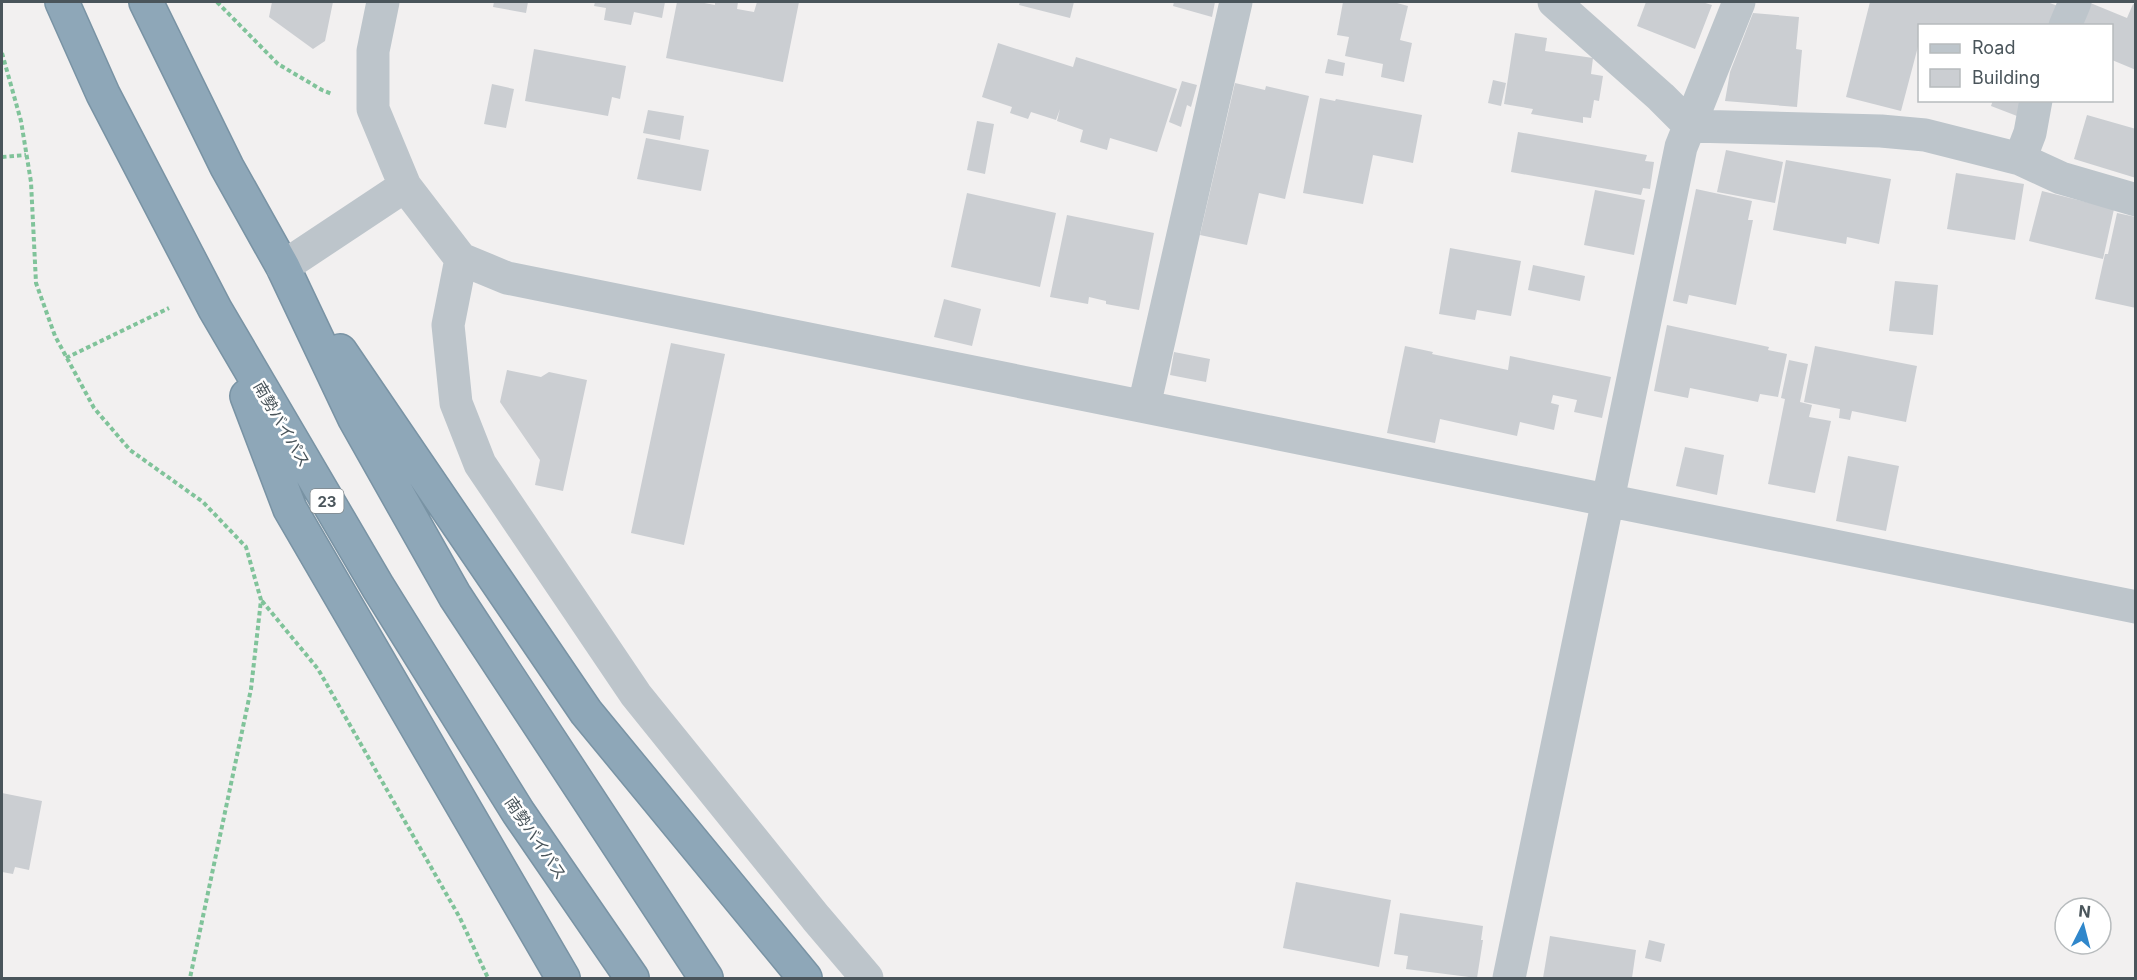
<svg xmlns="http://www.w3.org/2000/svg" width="2137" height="980" viewBox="0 0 2137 980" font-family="Inter,'Noto Sans JP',sans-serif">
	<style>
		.building { fill: #cbced2 }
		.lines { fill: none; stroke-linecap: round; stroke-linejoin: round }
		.highway-casing { stroke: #7993a4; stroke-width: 36 }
		.path { stroke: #80c39a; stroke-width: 4; stroke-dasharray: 4.5 3; stroke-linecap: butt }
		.minor { stroke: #bdc5cb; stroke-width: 33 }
		.highway { stroke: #8ea7b8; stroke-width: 33 }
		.labels { text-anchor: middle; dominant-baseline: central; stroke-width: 5; stroke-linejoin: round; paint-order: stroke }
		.shield { fill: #fff; stroke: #80888c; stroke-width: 1.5 }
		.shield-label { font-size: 15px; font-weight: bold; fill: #4a555b }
		.street-label { font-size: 16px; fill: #4a555b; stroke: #fff }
	</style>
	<rect width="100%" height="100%" fill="#f2f0f0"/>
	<path class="building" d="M 272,2 L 333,2 L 325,41 L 313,49 L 269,17 Z
		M 494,2 L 528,2 L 526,13 L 493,7 Z
		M 595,2 L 665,2 L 662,18 L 634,12 L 631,25 L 604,20 L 606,8 L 594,6 Z
		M 677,2 L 699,2 L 715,5 L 715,2 L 738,2 L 737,9 L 754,12 L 757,2 L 799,2 L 783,82 L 666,58 Z
		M 1020,2 L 1074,2 L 1070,18 L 1019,5 Z
		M 1174,2 L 1215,2 L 1212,17 L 1173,6 Z
		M 1343,2 L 1397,2 L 1397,3 L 1408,6 L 1400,40 L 1412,43 L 1404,82 L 1381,77 L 1383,64 L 1345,56 L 1349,37 L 1337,35 Z
		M 1646,2 L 1702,2 L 1712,5 L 1695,49 L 1637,26 Z
		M 1870,2 L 2047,2 L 2058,6 L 2051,26 L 1920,26 L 1920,39 L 1901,111 L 1846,97 Z
		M 2088,2 L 2127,18 L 2133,4 L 2136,5 L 2136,70 L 2112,60 L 2112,26 L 2078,26 Z
		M 1753,13 L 1799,17 L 1796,49 L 1802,50 L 1797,107 L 1725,101 L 1730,72 Z
		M 1515,33 L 1547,38 L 1545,51 L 1593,58 L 1591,74 L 1603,76 L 1599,101 L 1594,100 L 1591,118 L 1583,117 L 1583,123 L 1531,114 L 1533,109 L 1504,104 Z
		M 998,43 L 1073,67 L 1076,57 L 1177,89 L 1157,152 L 1110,138 L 1107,150 L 1080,142 L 1083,130 L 1057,121 L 1060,109 L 1056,120 L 1031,112 L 1028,119 L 1010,113 L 1012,107 L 982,97 Z
		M 534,49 L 626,66 L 620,99 L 612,97 L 608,116 L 525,101 Z
		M 1328,59 L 1345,63 L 1343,76 L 1325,73 Z
		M 1493,80 L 1506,83 L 1501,106 L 1488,103 Z
		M 1182,81 L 1197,85 L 1191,107 L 1187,105 L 1181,127 L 1169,122 Z
		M 1235,83 L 1265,90 L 1266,86 L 1309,96 L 1285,199 L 1259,193 L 1247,245 L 1200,235 Z
		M 492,84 L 514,89 L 506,128 L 484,124 Z
		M 1320,98 L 1335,101 L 1336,99 L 1422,115 L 1413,163 L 1373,155 L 1363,204 L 1303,193 Z
		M 1993,100 L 2023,100 L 2017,116 L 1991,106 Z
		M 648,110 L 684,116 L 680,140 L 643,133 Z
		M 2087,115 L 2136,129 L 2136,178 L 2074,159 Z
		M 977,121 L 994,124 L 985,174 L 967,170 Z
		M 1518,132 L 1647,155 L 1645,161 L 1654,162 L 1650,189 L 1643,188 L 1641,195 L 1511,172 Z
		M 646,138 L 709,150 L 701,191 L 637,179 Z
		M 1726,150 L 1783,162 L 1775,203 L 1717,192 Z
		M 1786,160 L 1891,179 L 1879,244 L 1847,237 L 1846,244 L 1773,230 Z
		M 1956,173 L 2024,184 L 2015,240 L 1947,229 Z
		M 1696,189 L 1752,201 L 1748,220 L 1753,220 L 1736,305 L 1689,295 L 1687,304 L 1673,301 Z
		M 1595,190 L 1645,200 L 1634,255 L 1584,245 Z
		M 2042,191 L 2114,209 L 2103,259 L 2029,241 Z
		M 967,193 L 1056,213 L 1040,287 L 951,267 Z
		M 2117,213 L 2136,217 L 2136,308 L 2095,299 L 2105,254 L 2108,254 Z
		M 1067,215 L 1154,233 L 1139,310 L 1106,304 L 1106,301 L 1089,297 L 1088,304 L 1050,297 Z
		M 1450,248 L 1521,261 L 1511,316 L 1477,310 L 1475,320 L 1439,314 Z
		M 1533,265 L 1585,276 L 1580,301 L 1528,290 Z
		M 1895,281 L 1938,285 L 1933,335 L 1889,331 Z
		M 944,299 L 981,309 L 972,346 L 934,337 Z
		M 1667,325 L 1769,347 L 1768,350 L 1787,354 L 1778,397 L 1760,394 L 1758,402 L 1690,388 L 1688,398 L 1654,391 Z
		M 671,343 L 725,354 L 684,545 L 631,533 Z
		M 1405,346 L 1433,352 L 1432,354 L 1508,370 L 1510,356 L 1611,377 L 1602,418 L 1574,412 L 1577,400 L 1553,395 L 1551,403 L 1559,405 L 1554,430 L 1520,422 L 1517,436 L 1440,419 L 1435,443 L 1387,433 Z
		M 1815,346 L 1917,366 L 1906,422 L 1852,411 L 1850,420 L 1839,418 L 1840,409 L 1804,402 Z
		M 1174,352 L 1210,359 L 1206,382 L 1170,375 Z
		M 1789,360 L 1808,364 L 1800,402 L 1812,405 L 1809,417 L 1831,421 L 1815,493 L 1768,484 L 1785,399 L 1781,398 Z
		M 507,370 L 541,377 L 549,372 L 587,380 L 563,491 L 535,485 L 540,460 L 500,402 Z
		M 1685,447 L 1724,455 L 1717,495 L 1676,486 Z
		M 1848,456 L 1899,466 L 1886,531 L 1836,521 Z
		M 2,793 L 42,801 L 29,870 L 15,867 L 13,874 L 2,872 Z
		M 1296,882 L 1391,900 L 1379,967 L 1283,948 Z
		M 1400,913 L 1483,926 L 1481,940 L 1483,940 L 1477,978 L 1406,969 L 1408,956 L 1394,954 Z
		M 1550,936 L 1636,950 L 1632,978 L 1543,978 Z
		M 1649,940 L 1665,944 L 1661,962 L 1645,958 Z"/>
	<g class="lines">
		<g class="highway-casing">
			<path id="highway" d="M 62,2 L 103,94 L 215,309 L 378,587 L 518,812 L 632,978
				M 146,2 L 227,167 L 283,267 L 355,419 L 455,596 L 706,978
				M 340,351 L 586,712 L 805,978
				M 247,396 L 290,509 L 563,978"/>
		</g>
		<path class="path" d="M 217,2 L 278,64 L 322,90 L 332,94
			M 2,53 L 21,121 L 31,182 L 36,283 L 55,336 L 94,408 L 130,450 L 203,502 L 246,547 L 261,600 L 251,689 L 190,978
			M 2,157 L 26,155
			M 66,358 L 169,308
			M 262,601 L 318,669 L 460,918 L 488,978"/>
		<path class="minor" d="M 383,2 L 373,51 L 373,109 L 405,186 L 461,259 L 507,278 L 2136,607
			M 1554,2 L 1661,97 L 1690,126 L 1881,131 L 1925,135 L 2020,159 L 2061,178 L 2136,200
			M 2065,26 L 2075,2
			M 2020,159 L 2030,133 L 2036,100
			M 461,259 L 448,325 L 456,403 L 480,464 L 636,695 L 816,918 L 867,978
			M 283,267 L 405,186
			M 1144,406 L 1236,2
			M 1509,978 L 1681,147 L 1739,2"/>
		<use href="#highway" class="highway"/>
	</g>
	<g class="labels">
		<rect class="shield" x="310.5" y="489" width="33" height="24" rx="4.5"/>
		<g class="shield-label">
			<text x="327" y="501">23</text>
		</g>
		<g class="street-label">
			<text transform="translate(282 424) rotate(60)">南勢バイパス</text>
			<text transform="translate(536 838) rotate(56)">南勢バイパス</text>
		</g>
	</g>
	<rect width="2137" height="980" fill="none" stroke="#4a555b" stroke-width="6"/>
	<rect x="1918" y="24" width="195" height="78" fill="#ffffff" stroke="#b7bbbd" stroke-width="1.5"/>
	<rect x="1930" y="44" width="30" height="9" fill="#bdc5cb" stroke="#b7bbbd" stroke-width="1.5"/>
	<text x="1972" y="54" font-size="18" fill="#4a555b">Road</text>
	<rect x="1930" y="69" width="30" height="18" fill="#cbced2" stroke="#b7bbbd" stroke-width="1.5"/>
	<text x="1972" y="84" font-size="18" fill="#4a555b">Building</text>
	<g transform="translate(2083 926) rotate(6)"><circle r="28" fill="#ffffff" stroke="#b7bbbd" stroke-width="1.5"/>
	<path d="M0-4.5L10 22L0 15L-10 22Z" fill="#3087cb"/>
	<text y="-9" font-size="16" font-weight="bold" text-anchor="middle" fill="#4a555b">N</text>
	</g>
</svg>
